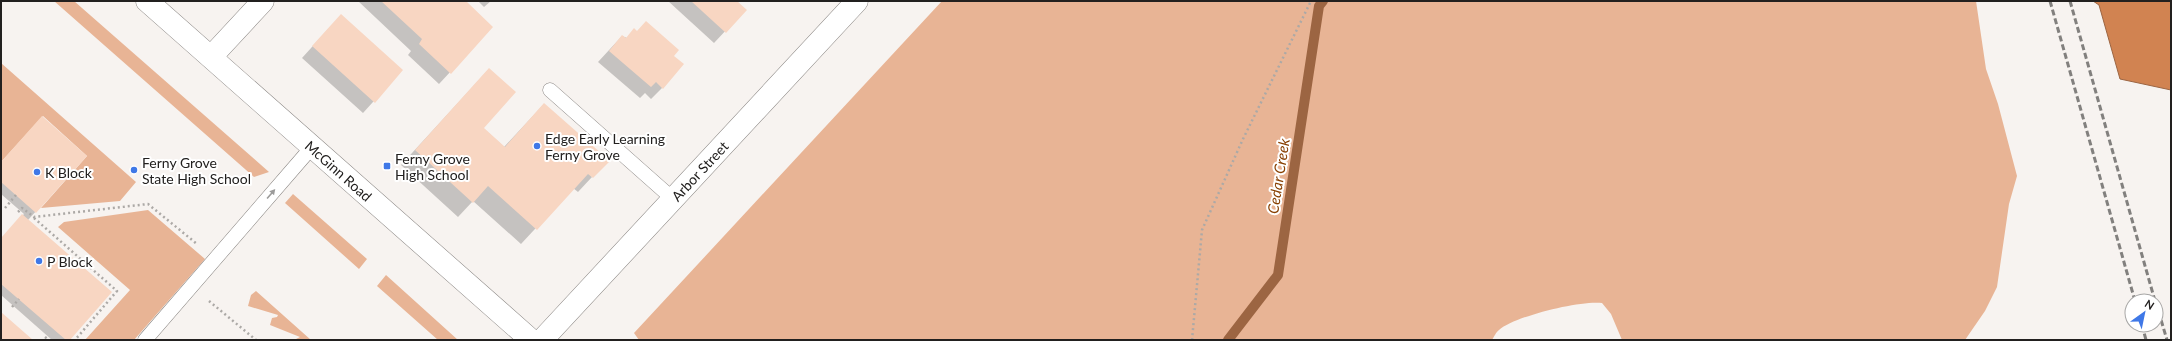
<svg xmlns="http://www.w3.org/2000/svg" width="2172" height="341" viewBox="0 0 2172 341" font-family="Lato,sans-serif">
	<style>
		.green { fill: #e8b495 }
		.water { fill: #d18351; stroke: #9c6542 }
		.shadow { fill: #0003 }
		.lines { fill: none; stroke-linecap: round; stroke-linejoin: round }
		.stream { stroke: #9c6542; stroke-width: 10 }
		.building { fill: #f8d6c2 }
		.service-casing { stroke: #888481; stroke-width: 15 }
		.minor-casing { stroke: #888481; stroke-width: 23 }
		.tertiary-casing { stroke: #888481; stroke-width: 23 }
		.path { stroke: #aca9a6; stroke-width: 2.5; stroke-dasharray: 2 3; stroke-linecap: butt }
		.service { stroke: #fff; stroke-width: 14 }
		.minor { stroke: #fff; stroke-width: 22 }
		.tertiary { stroke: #fff; stroke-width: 22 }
		.rail { stroke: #82807e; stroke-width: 3; stroke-dasharray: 6 3; stroke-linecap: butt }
		.oneway { fill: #9c9b9a }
		.poi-dot { fill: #3f78e7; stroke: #fff; stroke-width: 1.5 }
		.labels { text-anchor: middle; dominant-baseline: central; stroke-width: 4; stroke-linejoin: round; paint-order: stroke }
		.poi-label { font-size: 14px; fill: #22201f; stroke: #fff; text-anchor: start }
		.street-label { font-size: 14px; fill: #22201f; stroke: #fff }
		.water-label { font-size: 15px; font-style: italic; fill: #873f00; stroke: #fff }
	</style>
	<rect width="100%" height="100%" fill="#f7f3f0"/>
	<path class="green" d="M 54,1 L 74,1 L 269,172 L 254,177 Z
		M 942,1 L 1976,1 L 1986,69 L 1998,104 L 2017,176 L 2009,204 L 1997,287 L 1985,311 L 1965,340 L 1622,340 L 1611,314 L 1602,303 C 1581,300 1515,316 1499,330 C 1496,332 1494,337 1492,340 L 639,340 L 634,333 Z
		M 1,63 L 136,182 L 120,201 L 41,208 L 87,156 L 43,116 L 1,162 Z
		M 293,194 L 367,259 L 359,269 L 285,203 Z
		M 148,210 L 205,259 L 134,340 L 85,340 L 130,290 L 58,227 L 64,222 Z
		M 386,275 L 458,340 L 438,340 L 377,286 Z
		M 256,291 L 311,340 L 294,340 L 300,337 L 270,325 L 272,318 L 277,317 L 278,315 L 248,306 L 251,295 Z"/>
	<path class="water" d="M 2093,1 L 2171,1 L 2171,90 L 2120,79 L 2099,5 Z"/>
	<path class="shadow" d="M 358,1 L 464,1 L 492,27 L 439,84 L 408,55 L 411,51 Z
		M 478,1 L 491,1 L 484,7 Z
		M 668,1 L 736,1 L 745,10 L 714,43 Z
		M 330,27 L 402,70 L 363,113 L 302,58 Z
		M 622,36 L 673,56 L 662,88 L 651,99 L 645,93 L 640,98 L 598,62 Z
		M 489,69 L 483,128 L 504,147 L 544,104 L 592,177 L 578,192 L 573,188 L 521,244 L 473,201 L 458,217 L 401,165 Z
		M 86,156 L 28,220 L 68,340 L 52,340 L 1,295 L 1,239 L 24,214 L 1,194 L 1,163 Z"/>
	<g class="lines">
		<path class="stream" d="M 1228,340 L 1278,275 L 1319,6 L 1323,1"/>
	</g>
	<path class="building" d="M 381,1 L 466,1 L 493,27 L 451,74 L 419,44 L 422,39 Z
		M 691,1 L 737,1 L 747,10 L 726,33 Z
		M 341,14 L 403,70 L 375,103 L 312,46 Z
		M 646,21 L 679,50 L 674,56 L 684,64 L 663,89 L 656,82 L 651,87 L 609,51 L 622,35 L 626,38 L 634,28 L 637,31 Z
		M 489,68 L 516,92 L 484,128 L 505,147 L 544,103 L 610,161 L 593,178 L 588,174 L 537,230 L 488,186 L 473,203 L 415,150 Z
		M 42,116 L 87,156 L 36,213 L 1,182 L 1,162 Z
		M 22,214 L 112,292 L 70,340 L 66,340 L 1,284 L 1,238 Z
		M 1,312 L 33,340 L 1,340 Z"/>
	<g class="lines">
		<g class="service-casing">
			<path id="service" d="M 550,90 L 673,199
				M 145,340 L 312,147"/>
		</g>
		<g class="minor-casing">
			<path id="minor" d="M 211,57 L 263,1"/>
		</g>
		<g class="tertiary-casing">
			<g id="tertiary">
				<path id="s1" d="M 147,1 L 531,340"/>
				<path id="s2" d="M 542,340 L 857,1"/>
			</g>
		</g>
		<path class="path" d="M 5,208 L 16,195
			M 18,212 L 22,208 L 34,217 L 148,204 L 197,244
			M 34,218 L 117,291 L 75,340
			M 209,301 L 256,340
			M 12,307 L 19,299
			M 45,337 L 49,340
			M 1192,340 L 1202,230 L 1243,139 L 1311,1"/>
		<use href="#service" class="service"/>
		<use href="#minor" class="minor"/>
		<use href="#tertiary" class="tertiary"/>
		<path class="rail" d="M 2050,1 L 2135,301
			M 2070,1 L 2155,301
			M 2156,303 L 2167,340
			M 2142,325 L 2146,340"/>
	</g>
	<defs><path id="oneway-solid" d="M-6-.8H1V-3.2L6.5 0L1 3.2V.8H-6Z"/></defs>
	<use class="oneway" href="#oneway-solid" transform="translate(271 194) rotate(-49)"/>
	<g class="poi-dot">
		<circle cx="537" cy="146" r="4"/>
		<rect x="383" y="162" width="8" height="8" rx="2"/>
		<circle cx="134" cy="170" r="4"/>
		<circle cx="37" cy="172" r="4"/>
		<circle cx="39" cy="261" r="4"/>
	</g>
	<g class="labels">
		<g class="poi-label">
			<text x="545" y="138">Edge Early Learning<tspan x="545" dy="16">Ferny Grove</tspan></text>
			<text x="395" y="158">Ferny Grove<tspan x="395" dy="16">High School</tspan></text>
			<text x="142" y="162">Ferny Grove<tspan x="142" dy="16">State High School</tspan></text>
			<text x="45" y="172">K Block</text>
			<text x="47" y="261">P Block</text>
		</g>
		<g class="street-label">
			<text stroke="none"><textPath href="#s1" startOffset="256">McGinn Road</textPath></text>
			<text stroke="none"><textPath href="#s2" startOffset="231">Arbor Street</textPath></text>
		</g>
		<g class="water-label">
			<text transform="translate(1278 176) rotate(-81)">Cedar Creek</text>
		</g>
	</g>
	<rect width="2172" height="341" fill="none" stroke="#22201f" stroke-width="4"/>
	<g transform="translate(2144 313) rotate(33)"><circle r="19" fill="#ffffff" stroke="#a7a6a5"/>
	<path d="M0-3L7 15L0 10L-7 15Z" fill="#3f78e7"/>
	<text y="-6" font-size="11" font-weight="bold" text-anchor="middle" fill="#22201f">N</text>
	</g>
</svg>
